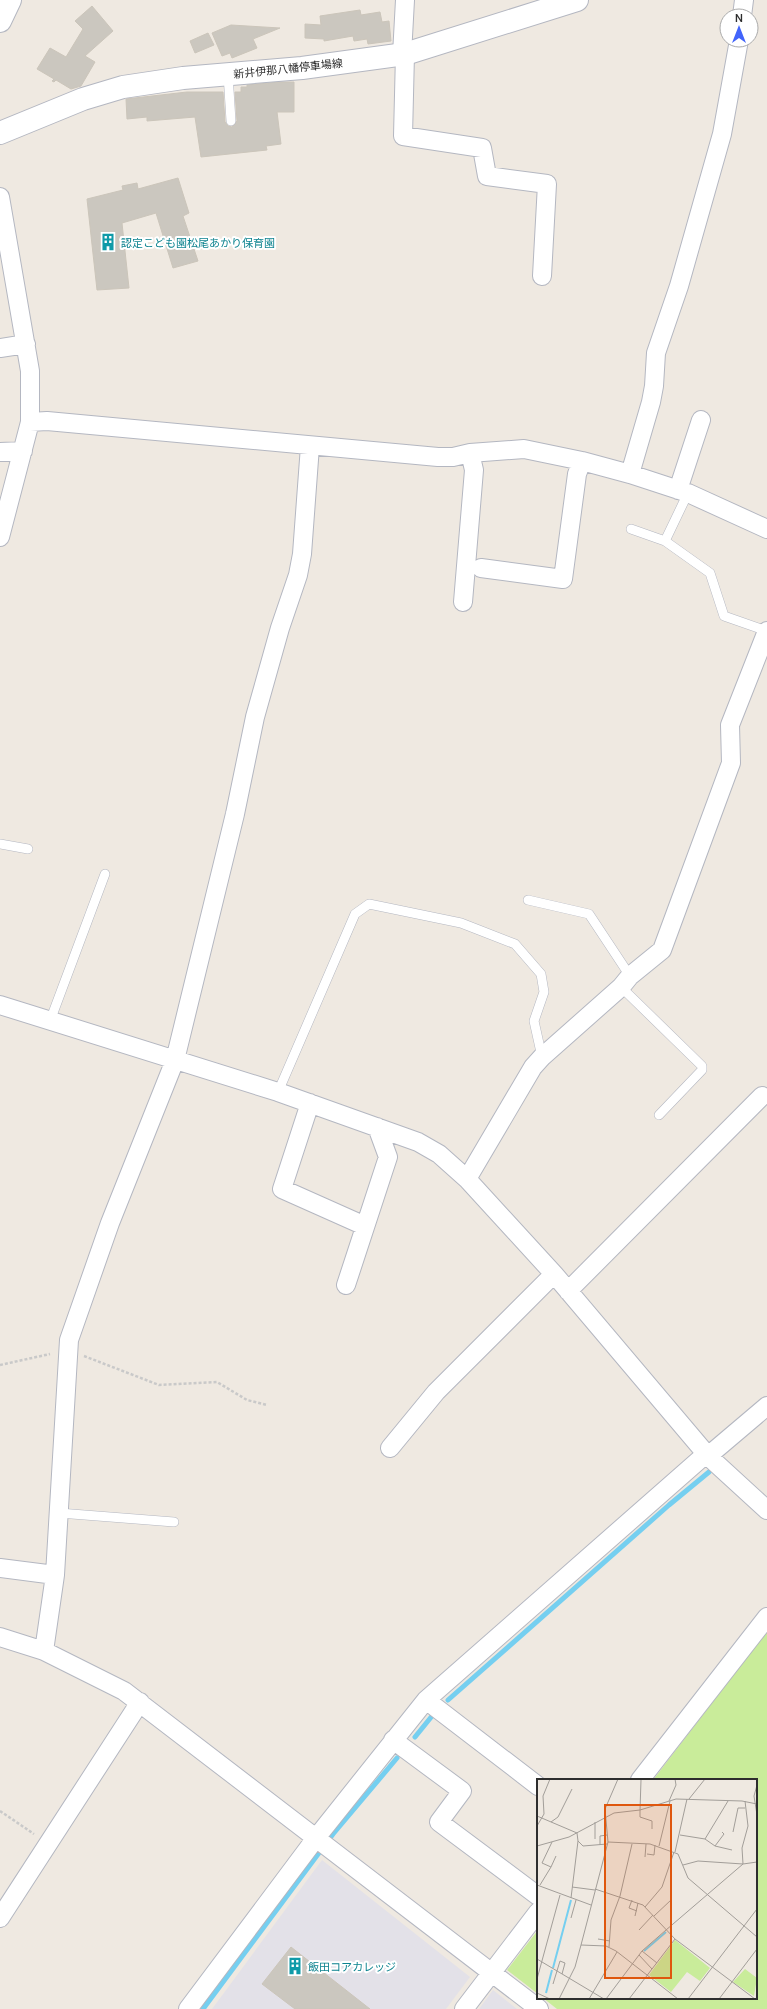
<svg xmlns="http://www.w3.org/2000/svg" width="767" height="2009" viewBox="0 0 767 2009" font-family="Manrope,'Noto Sans JP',sans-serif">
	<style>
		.industrial { fill: #e3e1e8 }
		.pitch { fill: #c9ec9a }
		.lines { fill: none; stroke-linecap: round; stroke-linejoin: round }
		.stream { stroke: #75cff0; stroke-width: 5 }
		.building { fill: #cbc7bf; stroke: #cbc5ba }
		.lane-casing { stroke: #b4b7c1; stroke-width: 10 }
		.street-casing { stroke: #b4b7c1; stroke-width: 20 }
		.secondary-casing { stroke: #b4b7c1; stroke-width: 24 }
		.path { stroke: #c9c9c9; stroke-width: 2.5; stroke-dasharray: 3 2; stroke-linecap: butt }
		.lane { stroke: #fff; stroke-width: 9 }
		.street { stroke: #fff; stroke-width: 18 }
		.secondary { stroke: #fff; stroke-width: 22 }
		.labels { text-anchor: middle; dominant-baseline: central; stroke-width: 4; stroke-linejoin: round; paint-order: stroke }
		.street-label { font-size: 11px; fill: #2e2e2e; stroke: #fff }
		.culture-label { font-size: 11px; fill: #0d838f; stroke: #fff; text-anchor: start }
		.inset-river { fill: none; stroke: #75cff0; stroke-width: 2 }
		.inset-road { fill: none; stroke: #a29e99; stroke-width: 1 }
		.view { fill: #df570e; fill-opacity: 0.15; stroke: #df570e; stroke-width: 2 }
		.inset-edge { fill: none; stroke: #2e2e2e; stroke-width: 2 }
	</style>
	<rect width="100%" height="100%" fill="#efe9e1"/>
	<path class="industrial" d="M 322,1860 L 470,1977 L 446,2009 L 212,2009 Z
		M 493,1990 L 517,2009 L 479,2009 Z"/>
	<path class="pitch" d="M 767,1631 L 767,2009 L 557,2009 L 543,1998 L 756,1998 L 756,1780 L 653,1780 Z
		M 538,1930 L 538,1994 L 507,1970 Z"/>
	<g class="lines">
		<path class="stream" d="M 448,1700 L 669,1505 L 709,1472
			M 415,1737 L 432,1716
			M 203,2009 L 333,1834 L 397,1758"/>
	</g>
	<path class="building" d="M 92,6 L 113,31 L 85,56 L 95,62 L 81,86 L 71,89 L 56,80 L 54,82 L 52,81 L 54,79 L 37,69 L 50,48 L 66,57 L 83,29 L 75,21 Z
		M 360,10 L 361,15 L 380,12 L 382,22 L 389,21 L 391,41 L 368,44 L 367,39 L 354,41 L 353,36 L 324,41 L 324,39 L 305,38 L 305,24 L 321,25 L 320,16 Z
		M 231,25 L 280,28 L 253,39 L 257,48 L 232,58 L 230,53 L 222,56 L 212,33 Z
		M 208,33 L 214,45 L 195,53 L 190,41 Z
		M 280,82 L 294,82 L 294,112 L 277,112 L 281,144 L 266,146 L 267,150 L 201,157 L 195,117 L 147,121 L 147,117 L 127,119 L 126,99 L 187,92 L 223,92 L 225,122 L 228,126 L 232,127 L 237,121 L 235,92 L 241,92 L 241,87 L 247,87 L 247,85 Z
		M 178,178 L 189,213 L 183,216 L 198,261 L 173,268 L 156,213 L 122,223 L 129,288 L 97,290 L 87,199 L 123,190 L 122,186 L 137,183 L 138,189 Z
		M 291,1947 L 370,2009 L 295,2009 L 262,1984 Z"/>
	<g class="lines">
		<g class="lane-casing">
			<path id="lane" d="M 228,74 L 231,121
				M 631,529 L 665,541 L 710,573 L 724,616 L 767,631
				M 665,541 L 688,493
				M 0,844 L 28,849
				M 528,900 L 589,914 L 630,976
				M 621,987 L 702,1066 L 702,1070 L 659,1115
				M 50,1021 L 105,874
				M 278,1092 L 355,914 L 369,904 L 461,923 L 515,944 L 541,974 L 544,992 L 534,1021 L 542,1057
				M 59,1513 L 174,1522"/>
		</g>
		<g class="street-casing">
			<path id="street" d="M 742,16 L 744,0
				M 405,54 L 403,136 L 482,148 L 487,176 L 547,184 L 542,276
				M 402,55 L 405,0
				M 0,197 L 30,371 L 30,422 L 0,537
				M 0,348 L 26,344
				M 30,422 L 47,421 L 438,457 L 453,457 L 470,453 L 524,449 L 582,461 L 630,474 L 688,493 L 767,529
				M 0,452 L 23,451
				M 630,474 L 651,402 L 654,386 L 656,353 L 679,286 L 722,134 L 739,40
				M 678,490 L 701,420
				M 481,568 L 563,579 L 577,474 L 582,461
				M 463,602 L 474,470 L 470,453
				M 0,1005 L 278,1092 L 418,1142 L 439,1154 L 467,1179 L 554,1274 L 708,1456 L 767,1510
				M 310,1103 L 282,1189 L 365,1226
				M 467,1179 L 533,1067 L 542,1057 L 621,987 L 630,976 L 662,950 L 731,763 L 730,725 L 767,631
				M 346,1285 L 388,1157 L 377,1127
				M 568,1291 L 762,1096
				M 390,1448 L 436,1392 L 554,1274
				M 708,1456 L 767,1406
				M 0,1568 L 55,1575
				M 0,1637 L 44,1651 L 124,1691 L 539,2009
				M 44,1651 L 55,1575 L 69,1340 L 110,1223 L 175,1060 L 235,814 L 255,717 L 280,628 L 298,575 L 302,554 L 310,446
				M 426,1700 L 538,1786
				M 393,1740 L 462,1791 L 439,1822 L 538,1896
				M 640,1780 L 767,1617
				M 0,1918 L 140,1702
				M 188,2009 L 316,1838 L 426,1700 L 706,1454
				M 464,2009 L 538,1912"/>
		</g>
		<g class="secondary-casing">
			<path id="secondary" d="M 0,21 L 10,0
				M 0,133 L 83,99 L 123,87 L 183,78 L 302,68 L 405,54 L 577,0"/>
		</g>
		<path class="path" d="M 84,1356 L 159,1385 L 217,1382 L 247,1400 L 267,1405
			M 0,1365 L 50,1354
			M 0,1811 L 34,1834"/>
		<use href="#lane" class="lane"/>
		<use href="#street" class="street"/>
		<use href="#secondary" class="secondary"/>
	</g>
	<defs>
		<g id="building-bare" transform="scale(1.38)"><path d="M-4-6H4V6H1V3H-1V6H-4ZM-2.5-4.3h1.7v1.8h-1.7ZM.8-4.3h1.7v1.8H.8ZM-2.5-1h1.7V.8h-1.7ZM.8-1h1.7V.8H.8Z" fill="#0f9aa8" stroke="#fff" stroke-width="2.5" paint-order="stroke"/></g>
	</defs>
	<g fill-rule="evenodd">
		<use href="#building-bare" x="108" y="242"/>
		<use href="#building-bare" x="295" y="1966"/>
	</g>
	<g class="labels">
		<g class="street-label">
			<text transform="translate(288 68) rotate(-6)">新井伊那八幡停車場線</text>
		</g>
		<g class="culture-label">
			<text x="121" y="242">認定こども園松尾あかり保育園</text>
			<text x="308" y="1966">飯田コアカレッジ</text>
		</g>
	</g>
	<g transform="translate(537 1779)">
		<rect width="220" height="220" fill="#efe9e1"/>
		<path d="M 138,161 L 173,189 L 163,202 L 150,193 L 134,213 L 112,196 ZM 208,190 L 220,199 L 217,217 L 196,203 Z" fill="#c9ec9a"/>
		<path class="inset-river" d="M 107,172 L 129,153M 16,189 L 34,121M 9,214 L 15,191"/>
		<path class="inset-road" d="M 93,0 L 111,0M 220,6 L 217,17 L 220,36M 152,20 L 168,0M 132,22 L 139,6 L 138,0M 103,31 L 104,1M 103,31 L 103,38 L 115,42 L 115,50M 0,37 L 40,54 L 41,62 L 34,119M 14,43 L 21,38 L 35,10M 58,43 L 58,60M 0,47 L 7,35 L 6,17 L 13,0M 196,53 L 201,29 L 208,29M 143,56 L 168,60 L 191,22M 168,60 L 178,67 L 187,55 L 185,53M 41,62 L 46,67 L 70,65M 71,63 L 113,65 L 141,75 L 151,99 L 220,158M 63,66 L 63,57 L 70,56M 0,67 L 32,58 L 77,34 L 103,31 L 139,20 L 205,22 L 220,25M 122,67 L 133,22M 178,67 L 195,71M 138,73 L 150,20M 110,75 L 117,76 L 118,66M 108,78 L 109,65M 146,86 L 161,82 L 206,85 L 220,83M 14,88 L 19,77M 0,106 L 54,126M 3,106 L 14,88 L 5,84 L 15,63M 35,108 L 58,111M 58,110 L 106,126 L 138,160 L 218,220M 95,121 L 92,129 L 100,132M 108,128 L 125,108 L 137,73M 98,137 L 101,124M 117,137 L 134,121M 34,139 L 39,121M 102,151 L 116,136M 129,151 L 206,85 L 205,69 L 211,47 L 208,22M 61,160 L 73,162M 44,166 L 69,167 L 79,172 L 141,220M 72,168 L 74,141 L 83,117 L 95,65M 105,172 L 120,184M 102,176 L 115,190M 0,180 L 67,220M 0,200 L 23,116M 16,205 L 23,182 L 28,184 L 25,195M 0,214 L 13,220M 22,220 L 38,188 L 44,166 L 71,63 L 68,30 L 81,0M 52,220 L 80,173M 69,220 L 105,172 L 129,151M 92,220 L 138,160M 151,220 L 220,130M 182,220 L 220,170"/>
		<path class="view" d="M 68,26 L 134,26 L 134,199 L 68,199 Z"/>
		<rect width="220" height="220" class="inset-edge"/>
	</g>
	<g transform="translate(739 28)"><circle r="19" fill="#ffffff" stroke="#ababab"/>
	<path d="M0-3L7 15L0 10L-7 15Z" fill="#4264fb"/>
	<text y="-6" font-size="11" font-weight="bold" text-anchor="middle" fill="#2e2e2e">N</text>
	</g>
</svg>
